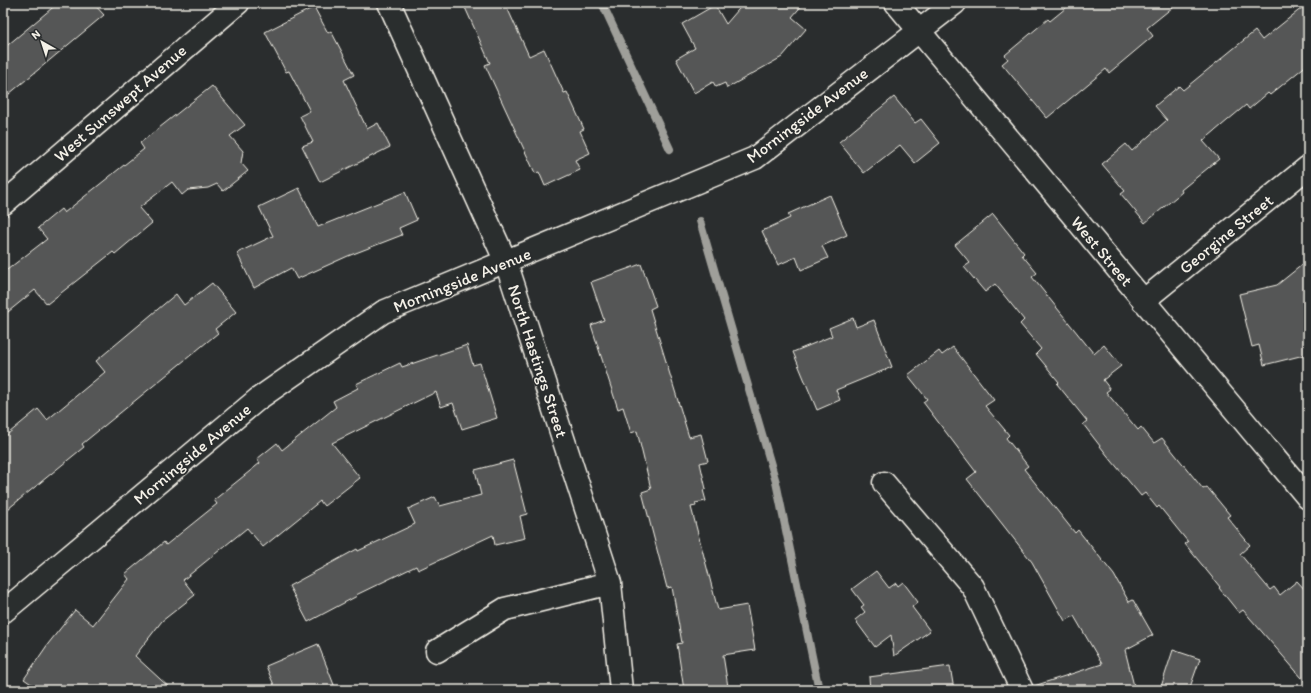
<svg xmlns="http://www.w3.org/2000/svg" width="1311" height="693" viewBox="0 0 1311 693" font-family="Itim,sans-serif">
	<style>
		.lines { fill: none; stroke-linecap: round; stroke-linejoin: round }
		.stream { stroke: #9f9f9a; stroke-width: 8 }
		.building { fill: #555756; stroke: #f4f1e8 }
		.minor-casing { stroke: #f4f1e8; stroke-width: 25 }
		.minor { stroke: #2a2d2e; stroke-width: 22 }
		.labels { text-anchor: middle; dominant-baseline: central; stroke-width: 3.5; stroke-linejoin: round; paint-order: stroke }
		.street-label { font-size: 17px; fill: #f4f1e8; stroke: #2a2d2e }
	</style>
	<rect width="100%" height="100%" fill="#2a2d2e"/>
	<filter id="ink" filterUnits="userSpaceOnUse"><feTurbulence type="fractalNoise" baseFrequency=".025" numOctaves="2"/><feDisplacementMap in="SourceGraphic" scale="8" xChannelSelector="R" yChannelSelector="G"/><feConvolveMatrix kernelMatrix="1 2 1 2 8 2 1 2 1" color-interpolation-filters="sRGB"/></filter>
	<g filter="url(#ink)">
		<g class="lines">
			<path class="stream" d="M 602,3 L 670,149
				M 700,221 L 776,482 L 819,690"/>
		</g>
		<path class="building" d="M 58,3 L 93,3 L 104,15 L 3,99 L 3,49 Z
			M 463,3 L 505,3 L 529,56 L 544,49 L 564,93 L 567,92 L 584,129 L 580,131 L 590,153 L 575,160 L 580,170 L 545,186 L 539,172 L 535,173 L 485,65 L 490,63 Z
			M 744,3 L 804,3 L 792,17 L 806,29 L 782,57 L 727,88 L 725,83 L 716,87 L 713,82 L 694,93 L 676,59 L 695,48 L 682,24 L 715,5 L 726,24 Z
			M 1072,3 L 1178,3 L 1147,28 L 1153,36 L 1109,73 L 1106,69 L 1047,118 L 1002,64 L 1008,59 L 1005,55 L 1048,19 L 1050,21 Z
			M 1308,3 L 1308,64 L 1270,95 L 1268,93 L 1249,109 L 1246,105 L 1203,141 L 1219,159 L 1181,190 L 1182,192 L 1145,223 L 1121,194 L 1125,191 L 1102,164 L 1126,144 L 1132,151 L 1167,120 L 1155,106 L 1179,86 L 1183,90 L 1255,31 L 1262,40 Z
			M 314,7 L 328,33 L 331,31 L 354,75 L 344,80 L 367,129 L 378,123 L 390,147 L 320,182 L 302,146 L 313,142 L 300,116 L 310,111 L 289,71 L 286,72 L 265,32 Z
			M 212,86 L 245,125 L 230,136 L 243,151 L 241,163 L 248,171 L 223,191 L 217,184 L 208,188 L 188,190 L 182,195 L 172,182 L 139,208 L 152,223 L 115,254 L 113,252 L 47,304 L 35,290 L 3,316 L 3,273 L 47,239 L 38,228 L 61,209 L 64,213 L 144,149 L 140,143 Z
			M 894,97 L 915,123 L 921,119 L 940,143 L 915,163 L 900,145 L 864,173 L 839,142 Z
			M 299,188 L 318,227 L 405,192 L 417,220 L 399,228 L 402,235 L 348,256 L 297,279 L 291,268 L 254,288 L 237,253 L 273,236 L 259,207 Z
			M 830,195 L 847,235 L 822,246 L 828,258 L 801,270 L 796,257 L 778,265 L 762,231 L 790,218 L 788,214 Z
			M 993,214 L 1024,253 L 1022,255 L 1037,273 L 1032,277 L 1094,354 L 1104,345 L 1121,366 L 1103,380 L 1110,389 L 1106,392 L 1138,430 L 1141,427 L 1154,443 L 1162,438 L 1203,489 L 1207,487 L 1230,515 L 1227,517 L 1250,545 L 1240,554 L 1270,590 L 1274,587 L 1280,595 L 1297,581 L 1308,593 L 1308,685 L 1243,610 L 1239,613 L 1219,588 L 1220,587 L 1185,544 L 1188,542 L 1159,506 L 1157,508 L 1145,493 L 1141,496 L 1107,455 L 1083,424 L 1087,421 L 1057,384 L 1059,382 L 1036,354 L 1041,349 L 1020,324 L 1024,320 L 995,284 L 985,292 L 964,267 L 970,263 L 955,245 Z
			M 1308,260 L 1308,354 L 1264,365 L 1259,345 L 1252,347 L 1239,294 L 1277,285 Z
			M 641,264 L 656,306 L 650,309 L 689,437 L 701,434 L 708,461 L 700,463 L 706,489 L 703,490 L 706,501 L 695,503 L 696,506 L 691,507 L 718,610 L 747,605 L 755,650 L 723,655 L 728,687 L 712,690 L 684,690 L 677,644 L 682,643 L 672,587 L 667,588 L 642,492 L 651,489 L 637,431 L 631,433 L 623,407 L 618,409 L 591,325 L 604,320 L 591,282 Z
			M 212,283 L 236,312 L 215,329 L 218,333 L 82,444 L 84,447 L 3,513 L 3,438 L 38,409 L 47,420 L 105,372 L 96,361 L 176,294 L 184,305 Z
			M 853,318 L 856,327 L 874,320 L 892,367 L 836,390 L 840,400 L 817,410 L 793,352 L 832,336 L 829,328 Z
			M 467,345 L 473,365 L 480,363 L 497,418 L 462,429 L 453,403 L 441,407 L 436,392 L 332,443 L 360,478 L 324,506 L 320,501 L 263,547 L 247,528 L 183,580 L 195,595 L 162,621 L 135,656 L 172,690 L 40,690 L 24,679 L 48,644 L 75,610 L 93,625 L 129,579 L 125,574 L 164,542 L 166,545 L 217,504 L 214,500 L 260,463 L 257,459 L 277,443 L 282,450 L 336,407 L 333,401 L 358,388 L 356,384 L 400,363 L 402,367 Z
			M 953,347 L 994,400 L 985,406 L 1009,435 L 1006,438 L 1028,466 L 1024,469 L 1075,533 L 1078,530 L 1114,575 L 1129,602 L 1133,600 L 1153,635 L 1125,650 L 1135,690 L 1035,690 L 1034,686 L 1102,664 L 1074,616 L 1065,621 L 1032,562 L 967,479 L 976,472 L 923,402 L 927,399 L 908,375 L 939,351 L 942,355 Z
			M 513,460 L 527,514 L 520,516 L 525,538 L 495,545 L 493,535 L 418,570 L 416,566 L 356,595 L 357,596 L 308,622 L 289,586 L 357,549 L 358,551 L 415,524 L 408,509 L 435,497 L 440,506 L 481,495 L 475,470 Z
			M 876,571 L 889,588 L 896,583 L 898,586 L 903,582 L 918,602 L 912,607 L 930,631 L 894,656 L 891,635 L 875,647 L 855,620 L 865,612 L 861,607 L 864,605 L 852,589 Z
			M 318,644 L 336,690 L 276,690 L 266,666 Z
			M 1173,650 L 1200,659 L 1189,690 L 1160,690 Z
			M 950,666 L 954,690 L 870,690 L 869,677 Z"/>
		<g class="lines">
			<g class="minor-casing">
				<path id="minor" d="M 389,3 L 506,262 L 610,583 L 621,690
					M 896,3 L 1308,498
					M 3,204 L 238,3
					M 1143,301 L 1308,167
					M 884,483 L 973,587 L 1022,690
					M 3,612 L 258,399 L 383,312 L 755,158 L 955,3
					M 437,651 L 505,609 L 610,583"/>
			</g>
			<use href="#minor" class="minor"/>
		</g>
	</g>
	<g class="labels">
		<g class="street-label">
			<text transform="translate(120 103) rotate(-41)">West Sunswept Avenue</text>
			<text transform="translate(807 115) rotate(-37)">Morningside Avenue</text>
			<text transform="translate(1226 234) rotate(-39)">Georgine Street</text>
			<text transform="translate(1102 251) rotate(50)">West Street</text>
			<text transform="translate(462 280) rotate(-22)">Morningside Avenue</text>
			<text transform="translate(538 361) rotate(72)">North Hastings Street</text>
			<text transform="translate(192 454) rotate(-40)">Morningside Avenue</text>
		</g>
	</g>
	<rect width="1311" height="693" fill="none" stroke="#2a2d2e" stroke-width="16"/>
	<rect x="8" y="8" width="1295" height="677" fill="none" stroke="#f4f1e8" stroke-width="1.5" filter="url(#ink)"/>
	<g transform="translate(42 42) rotate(321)" stroke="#2a2d2e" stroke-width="3" paint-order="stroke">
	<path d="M0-3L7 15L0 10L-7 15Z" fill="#f4f1e8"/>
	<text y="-6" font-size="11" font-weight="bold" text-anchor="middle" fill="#f4f1e8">N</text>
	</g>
</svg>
